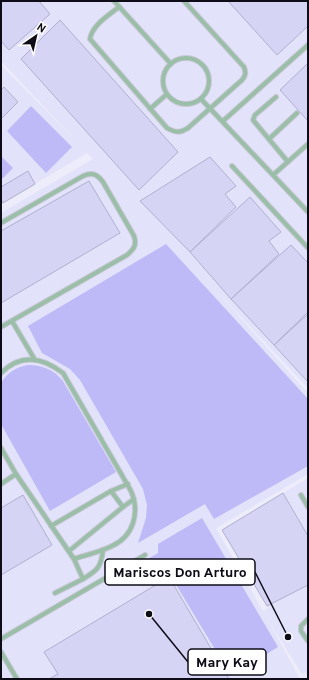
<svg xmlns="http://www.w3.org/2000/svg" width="309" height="680" viewBox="0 0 309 680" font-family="Overpass,sans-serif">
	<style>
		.built { fill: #e2e2fa }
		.green { fill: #bdbaf7 }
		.building { fill: #d5d4f5; stroke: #afafce }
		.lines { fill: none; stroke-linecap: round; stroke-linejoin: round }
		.service-casing { stroke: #c8c8d6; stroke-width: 6 }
		.service { stroke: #9abea7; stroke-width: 4 }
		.leader { fill: none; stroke: #0d0c17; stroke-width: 1.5 }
		.callout-dot { fill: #0d0c17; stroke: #fff; stroke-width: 1.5 }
		.callout { fill: #fff; stroke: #0d0c17; stroke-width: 1.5 }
		.callout-label { font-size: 14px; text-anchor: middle; font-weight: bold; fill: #0d0c17 }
	</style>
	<rect width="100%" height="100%" fill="#ececfa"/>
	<path class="built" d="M 1,1 L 308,1 L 308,388 L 211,285 L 308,393 L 308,474 L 216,528 L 263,611 L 268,608 L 222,530 L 308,478 L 308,677 L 305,672 L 302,674 L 268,620 L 300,679 L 1,679 L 1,213 L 93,159 L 87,153 L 1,204 L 1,65 L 80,145 L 1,61 Z"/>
	<path class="green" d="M 31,106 L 72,147 L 46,173 L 7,131 Z
		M 2,157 L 13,168 L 1,180 L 1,158 Z
		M 166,244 L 308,399 L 308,466 L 214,519 L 205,504 L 138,543 L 146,518 L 147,505 L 143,489 L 80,380 L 70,369 L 42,353 L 28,326 Z
		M 28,365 C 43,365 54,370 63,381 L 116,472 L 50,511 L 1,424 L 1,383 C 7,373 16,367 28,365 Z
		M 202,518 L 278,647 L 231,676 L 169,573 L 149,584 L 145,578 L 143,567 L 148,559 L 158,553 L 158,544 Z"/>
	<path class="building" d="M 1,1 L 39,1 L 50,14 L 9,50 L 1,41 Z
		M 228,1 L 308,1 L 308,26 L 277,55 Z
		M 60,20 L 178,152 L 139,190 L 21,59 Z
		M 308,63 L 308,121 L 280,90 Z
		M 4,87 L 18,102 L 1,119 L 1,90 Z
		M 210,157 L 236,186 L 225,194 L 236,207 L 190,252 L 140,201 Z
		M 28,171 L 35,184 L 3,203 L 1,199 L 1,187 Z
		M 89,181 L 120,233 L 1,303 L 1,231 Z
		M 250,197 L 281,232 L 269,241 L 279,254 L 231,299 L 190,252 Z
		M 291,245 L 308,263 L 308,312 L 274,345 L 231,299 Z
		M 308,314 L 308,382 L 274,345 Z
		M 283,493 L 308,536 L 308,585 L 267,606 L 222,530 Z
		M 23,495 L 52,545 L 1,575 L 1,508 Z
		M 169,577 L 229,679 L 49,679 L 58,674 L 44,652 Z"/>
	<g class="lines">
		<g class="service-casing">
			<path id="service" d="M 114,1 L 171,64
				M 119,7 C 109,15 92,25 90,39 L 167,128 C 176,133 180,133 188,128 L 242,80 C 246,75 246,73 244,67 L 184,1
				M163 81a23 23 0 1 1 46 0a23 23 0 1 1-46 0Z
				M 276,97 L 255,115 L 253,120 L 288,162
				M 201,99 L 308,212
				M 150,109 L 167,94
				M 223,121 L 308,45
				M 269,139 L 297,113
				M 232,166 L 308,248
				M 273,175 L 308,144
				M 1,223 L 83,176 C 92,172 97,174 103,182 L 134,236 C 137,245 134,249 127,255 L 1,327
				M 12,321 L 35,360
				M 1,373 C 21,353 42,357 63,373 L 131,491 C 140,512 134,536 112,546 C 100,552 86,555 74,559 L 16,474 L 1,448
				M 1,484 L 16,474
				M 111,491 L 123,507
				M 301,495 L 308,507
				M 51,526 L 111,491 L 128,484
				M 69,551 L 123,507 L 134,499
				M 83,579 C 98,570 101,567 103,550
				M 55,593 L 83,579 L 74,559
				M 308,619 L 301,626 L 301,631 L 308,641
				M 1,639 L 145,555
				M 1,652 L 17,679"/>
		</g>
		<use href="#service" class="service"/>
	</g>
	<path class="leader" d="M288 637L255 572M149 614L188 662"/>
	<g class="callout-dot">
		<circle cx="288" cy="637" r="4"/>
		<circle cx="149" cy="614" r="4"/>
	</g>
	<g class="callout">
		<rect x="105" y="559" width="150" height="26" rx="4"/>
		<rect x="188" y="649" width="78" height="26" rx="4"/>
	</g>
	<g class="callout-label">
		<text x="180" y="577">Mariscos Don Arturo</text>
		<text x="227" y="667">Mary Kay</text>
	</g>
	<rect width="309" height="680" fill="none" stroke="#0d0c17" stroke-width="4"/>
	<g transform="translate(36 36) rotate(34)" stroke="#ffffff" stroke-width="3" paint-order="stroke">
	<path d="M0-3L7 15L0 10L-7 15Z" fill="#0d0c17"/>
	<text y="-6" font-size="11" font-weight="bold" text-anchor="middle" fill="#0d0c17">N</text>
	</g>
</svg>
